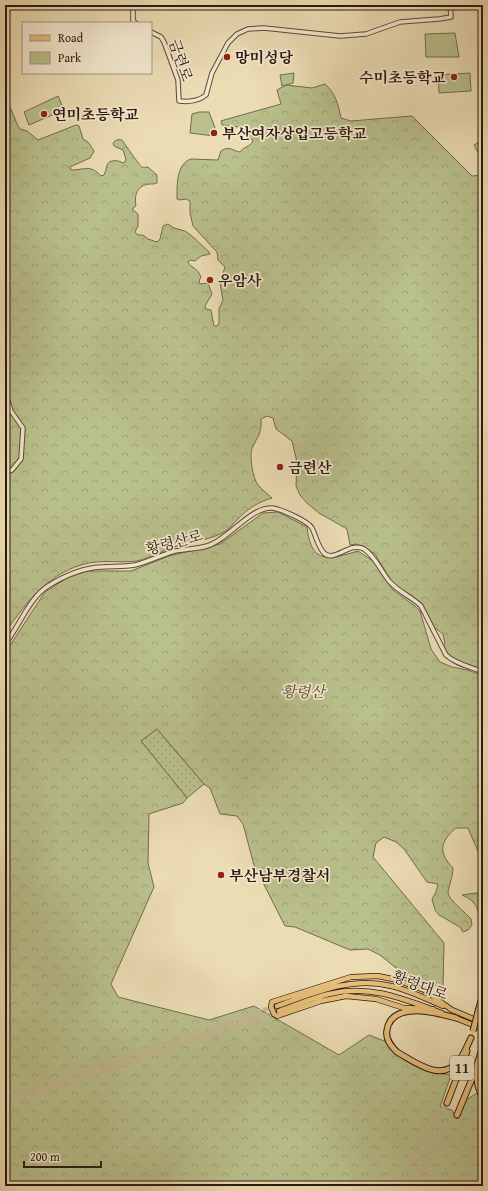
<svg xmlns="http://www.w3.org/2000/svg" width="488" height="1191" viewBox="0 0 488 1191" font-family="'Gentium Book Plus','Noto Serif KR',serif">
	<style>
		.grass { fill: url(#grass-dots); stroke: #726c4e }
		.forest { fill: url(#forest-crowns); stroke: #726c4e }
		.park { fill: #b9c08c; stroke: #726c4e }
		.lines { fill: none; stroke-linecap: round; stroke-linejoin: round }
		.major-tunnel { stroke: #c5b593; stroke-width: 4.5; stroke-dasharray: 4.5 2; stroke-linecap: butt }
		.highway-tunnel { stroke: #c5b593; stroke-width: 5; stroke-dasharray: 5 2.5; stroke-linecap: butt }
		.minor-casing { stroke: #5a4a3a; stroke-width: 5.5 }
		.major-casing { stroke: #2a1911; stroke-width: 6 }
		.highway-casing { stroke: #2a1911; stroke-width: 7 }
		.minor { stroke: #f3e8ce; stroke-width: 3.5 }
		.major { stroke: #e6be7a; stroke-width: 4.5 }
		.highway { stroke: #e6be7a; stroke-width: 5 }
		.highway-bridge-casing { stroke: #2a1911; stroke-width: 7; stroke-linecap: butt }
		.highway-bridge { stroke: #e6be7a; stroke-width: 5 }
		.poi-dot { fill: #8f2418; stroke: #f3e8ce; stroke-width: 1.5 }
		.labels { text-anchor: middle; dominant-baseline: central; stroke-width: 3.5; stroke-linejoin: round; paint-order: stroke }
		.shield { fill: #f3e8ce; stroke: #66574a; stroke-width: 1 }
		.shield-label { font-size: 14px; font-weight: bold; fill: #2a1911 }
		.poi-label { font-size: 15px; font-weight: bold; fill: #2a1911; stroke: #f3e8ce; text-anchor: start }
		.street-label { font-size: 15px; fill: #2a1911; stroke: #f3e8ce }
		.park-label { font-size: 15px; font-style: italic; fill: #554b36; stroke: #f3e8ce }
	</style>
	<defs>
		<pattern id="grass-dots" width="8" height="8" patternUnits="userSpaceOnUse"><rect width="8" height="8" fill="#b9c08c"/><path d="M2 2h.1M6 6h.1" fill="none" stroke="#9fa478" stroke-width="1.8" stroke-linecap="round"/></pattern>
		<pattern id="forest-crowns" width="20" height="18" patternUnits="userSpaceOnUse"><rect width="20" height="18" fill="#b9c08c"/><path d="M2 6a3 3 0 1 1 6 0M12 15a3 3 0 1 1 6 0" fill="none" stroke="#9fa478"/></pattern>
	</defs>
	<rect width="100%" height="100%" fill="#ecdcb4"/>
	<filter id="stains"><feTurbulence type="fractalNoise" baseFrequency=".005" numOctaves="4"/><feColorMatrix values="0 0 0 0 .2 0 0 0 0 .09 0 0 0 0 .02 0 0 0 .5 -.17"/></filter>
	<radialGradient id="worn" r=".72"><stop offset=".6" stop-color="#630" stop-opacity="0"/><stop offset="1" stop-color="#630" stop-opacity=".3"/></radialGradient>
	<path class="grass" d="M 157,729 L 204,784 L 187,798 L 141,741 Z"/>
	<path class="forest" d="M 325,84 C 336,94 338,104 341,118 L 351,121 L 412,116 L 472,176 L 483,175 L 483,671 C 467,663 450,664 443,646 L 445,643 L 443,634 L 433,626 L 423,606 L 419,602 L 397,587 L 392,582 L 375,554 L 364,547 L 356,544 L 350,545 L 347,529 L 319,513 L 307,503 L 300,495 L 296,486 L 297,462 L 292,441 L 276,429 L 273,418 L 267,416 L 261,419 C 262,433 258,436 252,448 C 249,455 253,479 258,485 C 262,490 268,494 272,498 C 258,502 247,509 237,520 C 233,523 230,529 226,531 C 213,539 192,542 177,546 C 164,550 150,558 137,561 C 121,563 105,560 89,563 C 50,571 26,602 5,633 L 5,102 L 11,109 L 17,124 L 20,129 L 27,131 L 38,140 L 76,125 L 79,126 L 83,139 L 88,142 L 94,151 L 90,158 L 70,167 L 71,170 C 85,170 90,164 101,176 L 104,175 C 105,173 107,166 107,165 C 110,159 118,160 123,163 L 125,162 L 126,159 L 123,150 L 114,146 L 113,143 C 116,140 117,139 122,140 C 124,143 140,166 142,167 C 144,168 145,167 148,167 L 157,175 L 157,183 C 155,184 153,184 150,184 C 137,185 134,195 136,206 L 132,209 L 138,214 L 138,226 L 135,232 L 138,235 L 143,235 L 148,239 L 157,242 L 160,239 L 163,226 L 168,224 L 174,228 L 185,231 L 192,236 L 209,252 L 210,254 L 201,256 L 195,261 L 190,260 L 188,262 C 192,269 197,267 201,277 L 199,281 L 200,284 L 208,283 L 212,294 L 205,306 L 206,309 L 211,310 L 214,326 L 217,326 L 219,323 L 219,309 L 223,300 L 220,283 L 225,267 L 218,260 L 217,252 L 214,249 L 193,226 L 190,213 L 190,201 L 186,199 L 179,200 L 177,199 C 177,186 176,164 191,159 L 218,160 L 221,151 C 230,145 232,151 240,152 C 243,147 250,147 253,141 L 239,127 L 222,125 L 221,121 L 224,120 L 281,104 L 277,90 L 286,85 L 312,88 Z
		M 278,512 L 307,527 C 311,566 330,559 358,551 L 373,561 L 392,589 L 416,607 L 420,611 L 431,649 L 440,662 L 452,667 L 468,670 L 483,676 L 483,863 L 468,828 L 456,828 C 440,841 438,853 453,868 C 453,877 448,888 448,893 C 449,900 466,913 471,919 L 472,925 L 468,930 L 463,932 L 460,927 L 439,915 L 435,910 L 432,899 L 436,892 L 438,884 L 427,882 L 404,849 L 396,842 L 384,837 L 376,843 L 373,857 L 444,943 L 443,987 L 411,980 L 380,955 L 368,949 L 350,950 L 295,927 L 285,926 L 254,865 L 243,824 L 237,816 L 220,814 L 210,788 L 204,784 L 157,729 L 141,741 L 187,798 L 183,803 L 149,814 L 148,863 L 154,887 L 111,984 L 118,997 L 209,1020 L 254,1006 L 339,1055 L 369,1035 L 387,1042 L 426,1070 L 437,1073 L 451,1075 L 440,1107 L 452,1110 L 457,1119 L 466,1100 L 477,1093 L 479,1099 L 483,1104 L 483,1186 L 5,1186 L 5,653 L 45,592 L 67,578 L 87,571 L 131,571 L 169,556 L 220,544 L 263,513 Z
		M 483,892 L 483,938 L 480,937 C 480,927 481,910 473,902 C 471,899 466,897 462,895 Z"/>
	<path class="park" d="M 455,33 L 459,57 L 426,57 L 425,34 Z
		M 294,73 L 293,83 L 282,86 L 280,75 Z
		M 470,73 L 471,91 L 439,93 L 438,75 Z
		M 58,96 L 64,110 L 29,125 L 24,112 Z
		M 199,112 L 209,112 L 215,128 L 214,136 L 190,133 L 192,114 Z
		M 483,140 L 483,155 L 480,156 L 474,145 Z"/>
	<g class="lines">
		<path class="major-tunnel" d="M 5,1098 L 273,1007
			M 5,1105 L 276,1012"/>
		<path class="highway-tunnel" d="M 396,1186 L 447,1103
			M 411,1186 L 457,1115"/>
		<g class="minor-casing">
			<path id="minor" d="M 136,23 L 133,21 L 133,10 L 137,5
				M 151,32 L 161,37 L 164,42 L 178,80 L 179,101 C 188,102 199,101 206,95 L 212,73 L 228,43 L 237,34 L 248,29 L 264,28 L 340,36 L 366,34 L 400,22 L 439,19 L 451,17 L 450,5
				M 5,391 L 11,411 L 23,428 L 21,459 L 12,470 L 5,473
				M 5,644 C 19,627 29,598 48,586 C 64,576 82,568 101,567 C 113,566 123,567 135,565 C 148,562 161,555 175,551 C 185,549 197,549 207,546 C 228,540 250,507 272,508 C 281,509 308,521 312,528 C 316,536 318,547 324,553 C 334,563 350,541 364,549 C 376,557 381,572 390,582 C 399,592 412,597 421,606 L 446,655 C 457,665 470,666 483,672"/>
		</g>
		<g class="major-casing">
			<path id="major" d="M 277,1006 C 314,993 351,976 391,986 C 409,990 426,999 443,1006
				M 433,1009 L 404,1008 L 376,999 L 346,996 L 321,1001 L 277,1016 L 274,1014 L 271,1007 L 272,1002 L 351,977 L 378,976 L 397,980 L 424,990 L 452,1010
				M 450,1009 L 483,1023
				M 279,1011 C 296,1005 312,998 329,994 C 370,984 404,999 442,1013
				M 453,1017 L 483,1029"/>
		</g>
		<g class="highway-casing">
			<path id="highway" d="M 479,1008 L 483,994
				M 456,1018 C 437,1013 392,1000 387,1030 C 385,1039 391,1046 397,1052 C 415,1062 441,1083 459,1061 C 464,1054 467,1046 471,1038
				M 476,1071 L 478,1086 L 483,1099
				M 447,1103 L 467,1051
				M 457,1115 L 476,1069 L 483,1045"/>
		</g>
		<use href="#minor" class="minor"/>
		<use href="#major" class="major"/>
		<use href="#highway" class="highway"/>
		<g class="highway-bridge-casing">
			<path id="highway-bridge" d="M 473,1031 L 479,1008"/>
		</g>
		<use href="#highway-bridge" class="highway-bridge"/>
	</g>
	<g class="poi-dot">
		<circle cx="227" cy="57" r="4"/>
		<circle cx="454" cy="77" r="4"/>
		<circle cx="44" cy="114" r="4"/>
		<circle cx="214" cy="133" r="4"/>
		<circle cx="210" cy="280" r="4"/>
		<circle cx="280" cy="467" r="4"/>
		<circle cx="221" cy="875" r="4"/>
	</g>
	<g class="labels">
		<rect class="shield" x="450" y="1056" width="24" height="24" rx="3"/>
		<g class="shield-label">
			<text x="462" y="1068">11</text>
		</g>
		<g class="poi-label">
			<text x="235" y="57">망미성당</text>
			<text x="446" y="77" text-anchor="end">수미초등학교</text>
			<text x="52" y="114">연미초등학교</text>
			<text x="222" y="133">부산여자상업고등학교</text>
			<text x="218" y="280">우암사</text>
			<text x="288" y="467">금련산</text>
			<text x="229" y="875">부산남부경찰서</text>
		</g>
		<g class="street-label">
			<text transform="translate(181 60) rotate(71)">금련로</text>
			<text transform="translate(174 542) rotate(-15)">황령산로</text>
			<text transform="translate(420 985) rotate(20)">황령대로</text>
		</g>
		<g class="park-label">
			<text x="303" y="691">황령산</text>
		</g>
	</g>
	<rect width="488" height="1191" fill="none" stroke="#ecdcb4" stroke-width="20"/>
	<rect x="6" y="6" width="476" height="1179" fill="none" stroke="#2a1911" stroke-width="2"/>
	<rect x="10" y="10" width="468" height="1171" fill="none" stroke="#2a1911"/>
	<rect x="22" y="22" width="130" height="52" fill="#f3e8ce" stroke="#a39582"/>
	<rect x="30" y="35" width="20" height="6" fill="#e6be7a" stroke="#a39582"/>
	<text x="58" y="42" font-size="12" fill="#2a1911">Road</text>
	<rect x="30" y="52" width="20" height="12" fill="#b9c08c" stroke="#a39582"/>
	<text x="58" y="62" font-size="12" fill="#2a1911">Park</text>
	<path d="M24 1161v6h77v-6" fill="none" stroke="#2a1911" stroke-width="2"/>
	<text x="30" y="1161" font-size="12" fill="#2a1911" stroke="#f3e8ce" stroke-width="3" paint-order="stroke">200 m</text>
	<rect width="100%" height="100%" filter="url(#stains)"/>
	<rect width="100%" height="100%" fill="url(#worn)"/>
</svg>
